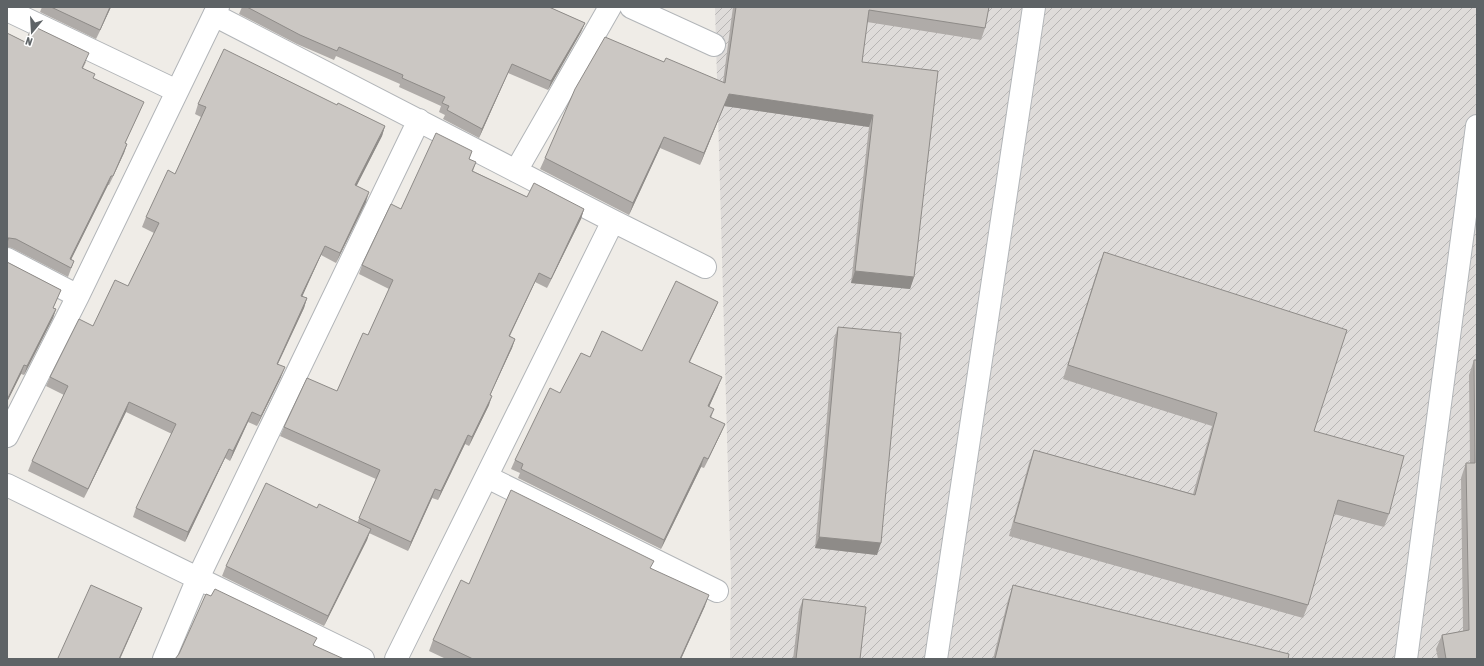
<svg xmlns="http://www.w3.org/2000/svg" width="1484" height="666" viewBox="0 0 1484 666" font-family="'Asap Condensed',sans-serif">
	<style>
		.industrial { fill: url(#industrial-furrows) }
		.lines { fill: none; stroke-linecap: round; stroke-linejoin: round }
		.minor-casing { stroke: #b2b5b8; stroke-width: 24 }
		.minor { stroke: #fff; stroke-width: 22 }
		.wall { fill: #afaba8 }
		.shaded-wall { fill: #8e8b88 }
		.building { fill: #cbc7c3; stroke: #8e8b88 }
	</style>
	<defs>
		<pattern id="industrial-furrows" width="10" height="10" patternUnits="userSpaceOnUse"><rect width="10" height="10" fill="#dedbd9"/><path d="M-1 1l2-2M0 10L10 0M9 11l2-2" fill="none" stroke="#b7b5b4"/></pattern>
	</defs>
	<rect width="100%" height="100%" fill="#efece7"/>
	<path class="industrial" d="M 715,7 L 1477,7 L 1477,659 L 730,659 L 731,579 Z"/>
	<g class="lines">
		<g class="minor-casing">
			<path id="minor" d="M 631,7 L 714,45
				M 7,10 L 177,91
				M 214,15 L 613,221 L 705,267
				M 516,171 L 610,7
				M 7,259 L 78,296
				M 7,436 L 78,296 L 218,7
				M 487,477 L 717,591
				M 7,485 L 363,659
				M 164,659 L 198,578 L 419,120
				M 396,659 L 613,221
				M 936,659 L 1034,7
				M 1406,659 L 1477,126"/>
		</g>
		<use href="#minor" class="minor"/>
	</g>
	<path class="wall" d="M 42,7 L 111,7 L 96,39 L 40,12 Z
		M 242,7 L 549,7 L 585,23 L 581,32 L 548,90 L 508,73 L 479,138 L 443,119 L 445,115 L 439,112 L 441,106 L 399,87 L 400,84 L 336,56 L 334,60 L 297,44 L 239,14 Z
		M 733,7 L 989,7 L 985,28 L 981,40 L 867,22 L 862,62 L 914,277 L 910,289 L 851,283 L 869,127 L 724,106 L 700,165 L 660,148 L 629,215 L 540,169 L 545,158 L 723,82 Z
		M 7,33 L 25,42 L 86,62 L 83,68 L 94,79 L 140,111 L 125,143 L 127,144 L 124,153 L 109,185 L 108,185 L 71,259 L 74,261 L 68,277 L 12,248 L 7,247 Z
		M 198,104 L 337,105 L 385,126 L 382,136 L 356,186 L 366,202 L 336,263 L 321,255 L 302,296 L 307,298 L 304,308 L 278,364 L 281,377 L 257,426 L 248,422 L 230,461 L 225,458 L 185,542 L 133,517 L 136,508 L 172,434 L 126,412 L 84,498 L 28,471 L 32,461 L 64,395 L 46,386 L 50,377 L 93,326 L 128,286 L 154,233 L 142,227 L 146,217 L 175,174 L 201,117 L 195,114 Z
		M 472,151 L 469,159 L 476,162 L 473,171 L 527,197 L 584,209 L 581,219 L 547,288 L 535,282 L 510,336 L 515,339 L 512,348 L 490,395 L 489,405 L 469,446 L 465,444 L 438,500 L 432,498 L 408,551 L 369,533 L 367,540 L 324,626 L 222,576 L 226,566 L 317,508 L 357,523 L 376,479 L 280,436 L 284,427 L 337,391 L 368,335 L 389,289 L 359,274 L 362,265 L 401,209 Z
		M 1104,252 L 1314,431 L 1389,514 L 1384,527 L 1334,514 L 1308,605 L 1303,618 L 1009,536 L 1029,463 L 1034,450 L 1193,494 L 1212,426 L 1063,379 L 1099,265 Z
		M 7,262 L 61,290 L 53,308 L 56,309 L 53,318 L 24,375 L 21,374 L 7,402 Z
		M 718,302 L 714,311 L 690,362 L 718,387 L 709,407 L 714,409 L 711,418 L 725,424 L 721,433 L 704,468 L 701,467 L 661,549 L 518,478 L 520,473 L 511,469 L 515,460 L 560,393 L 590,357 L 642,351 Z
		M 838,327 L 877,555 L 815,548 L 834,339 Z
		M 1474,360 L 1477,659 L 1438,659 L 1436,649 L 1442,635 L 1463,631 L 1461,478 L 1466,463 L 1470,463 L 1469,375 Z
		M 651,568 L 705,606 L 681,659 L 446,659 L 429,651 L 433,640 L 469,584 Z
		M 1013,585 L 1288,659 L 993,659 L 1008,600 Z
		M 803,599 L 860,659 L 793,659 L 799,610 Z"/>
	<path class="shaded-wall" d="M 110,7 L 111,7 L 96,39 L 100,30 Z
		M 585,23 L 581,32 L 548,90 L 551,81 Z
		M 512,64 L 508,73 L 479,138 L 482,129 Z
		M 729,94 L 873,115 L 869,127 L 724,106 L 700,165 L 704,153 Z
		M 385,126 L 382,136 L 352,195 L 355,185 Z
		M 664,137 L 660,148 L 629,215 L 633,203 Z
		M 127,144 L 124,153 L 109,185 L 113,176 Z
		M 111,176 L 108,185 L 67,268 L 70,259 Z
		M 369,192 L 366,202 L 336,263 L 340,253 Z
		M 584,209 L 581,219 L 547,288 L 551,279 Z
		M 7,238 L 9,238 L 7,244 Z
		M 325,246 L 321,255 L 298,306 L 301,296 Z
		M 855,271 L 914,277 L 910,289 L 851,283 Z
		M 539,273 L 535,282 L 505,345 L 509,336 Z
		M 307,298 L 304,308 L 273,374 L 277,364 Z
		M 718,302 L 714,311 L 685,371 L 689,362 Z
		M 56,309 L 53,318 L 24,375 L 27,366 Z
		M 515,339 L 512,348 L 486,404 L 490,395 Z
		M 24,365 L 21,374 L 7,402 L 7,400 Z
		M 285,367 L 281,377 L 257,426 L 261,416 Z
		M 722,377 L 718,387 L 705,416 L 708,406 Z
		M 492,396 L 489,405 L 469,446 L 472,437 Z
		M 129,402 L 126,412 L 84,498 L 88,489 Z
		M 252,412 L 248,422 L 230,461 L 233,451 Z
		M 725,424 L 721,433 L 704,468 L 708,459 Z
		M 468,435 L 465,444 L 438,500 L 441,491 Z
		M 229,449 L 225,458 L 185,542 L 188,532 Z
		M 704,457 L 701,467 L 661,549 L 664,540 Z
		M 435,489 L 432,498 L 408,551 L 411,542 Z
		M 371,529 L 367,540 L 324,626 L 328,616 Z
		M 819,537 L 881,543 L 877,555 L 815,548 Z
		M 709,595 L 705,606 L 681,659 L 680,659 Z
		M 142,608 L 139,616 L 120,659 L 119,659 Z"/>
	<path class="building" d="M 51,7 L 110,7 L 100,30 Z
		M 247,7 L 549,7 L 585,23 L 551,81 L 512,64 L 482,129 L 447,110 L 449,106 L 442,103 L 445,97 L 402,78 L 403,75 L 339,47 L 337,51 L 300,35 Z
		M 736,7 L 989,7 L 985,28 L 869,10 L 862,62 L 938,71 L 914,277 L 855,271 L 873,115 L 729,94 L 704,153 L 664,137 L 633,203 L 545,158 L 575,89 L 605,37 L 664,62 L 666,58 L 725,83 Z
		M 33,26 L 89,53 L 82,68 L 95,74 L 93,78 L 144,102 L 125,143 L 127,144 L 113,176 L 111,176 L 70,259 L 74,261 L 71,268 L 16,239 L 9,238 L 7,238 L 7,33 L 25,42 Z
		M 224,49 L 337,105 L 338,103 L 385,126 L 355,185 L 369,192 L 340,253 L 325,246 L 301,296 L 307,298 L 277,364 L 285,367 L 261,416 L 252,412 L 233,451 L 229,449 L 188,532 L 136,508 L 176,424 L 129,402 L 88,489 L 32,461 L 68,386 L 50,377 L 79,319 L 93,326 L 115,280 L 128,286 L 159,223 L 146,217 L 168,170 L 175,174 L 206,107 L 198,104 Z
		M 436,133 L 472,151 L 469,159 L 476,162 L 472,171 L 527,197 L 534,183 L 584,209 L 551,279 L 539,273 L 509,336 L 515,339 L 490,395 L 492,396 L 472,437 L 468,435 L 441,491 L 435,489 L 411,542 L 359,518 L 380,470 L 284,427 L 307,378 L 337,391 L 363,333 L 368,335 L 393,280 L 362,265 L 391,204 L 401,209 Z
		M 1104,252 L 1347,330 L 1314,431 L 1404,456 L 1389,514 L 1338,500 L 1308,605 L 1014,522 L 1034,450 L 1195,495 L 1217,413 L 1068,365 Z
		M 7,262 L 61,290 L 53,308 L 56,309 L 27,366 L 24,365 L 7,400 Z
		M 676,281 L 718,302 L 689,362 L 722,377 L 708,406 L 714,409 L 710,417 L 725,424 L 708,459 L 704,457 L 664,540 L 521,469 L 523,464 L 515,460 L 550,388 L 560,393 L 581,353 L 590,357 L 602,331 L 642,351 Z
		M 838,327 L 901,333 L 881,543 L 819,537 Z
		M 1474,360 L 1477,360 L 1477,659 L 1446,659 L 1442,635 L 1469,630 L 1466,463 L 1475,463 Z
		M 266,483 L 317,508 L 319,504 L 371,529 L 328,616 L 226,566 Z
		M 511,490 L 654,561 L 650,568 L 709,595 L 680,659 L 473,659 L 433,640 L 461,580 L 469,584 Z
		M 91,585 L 142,608 L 119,659 L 61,659 L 58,658 Z
		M 1013,585 L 1289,654 L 1288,659 L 995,659 Z
		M 215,589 L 317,638 L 313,645 L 344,659 L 175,659 L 179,654 L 206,594 L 211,596 Z
		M 803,599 L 866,607 L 860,659 L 796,659 Z"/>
	<rect width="1484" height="666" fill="none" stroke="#5e6366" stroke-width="16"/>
	<g transform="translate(32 32) rotate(198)" stroke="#ffffff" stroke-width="3" paint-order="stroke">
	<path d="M0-3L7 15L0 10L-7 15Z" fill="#5e6366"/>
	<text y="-6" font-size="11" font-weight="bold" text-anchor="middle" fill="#5e6366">N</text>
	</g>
</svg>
